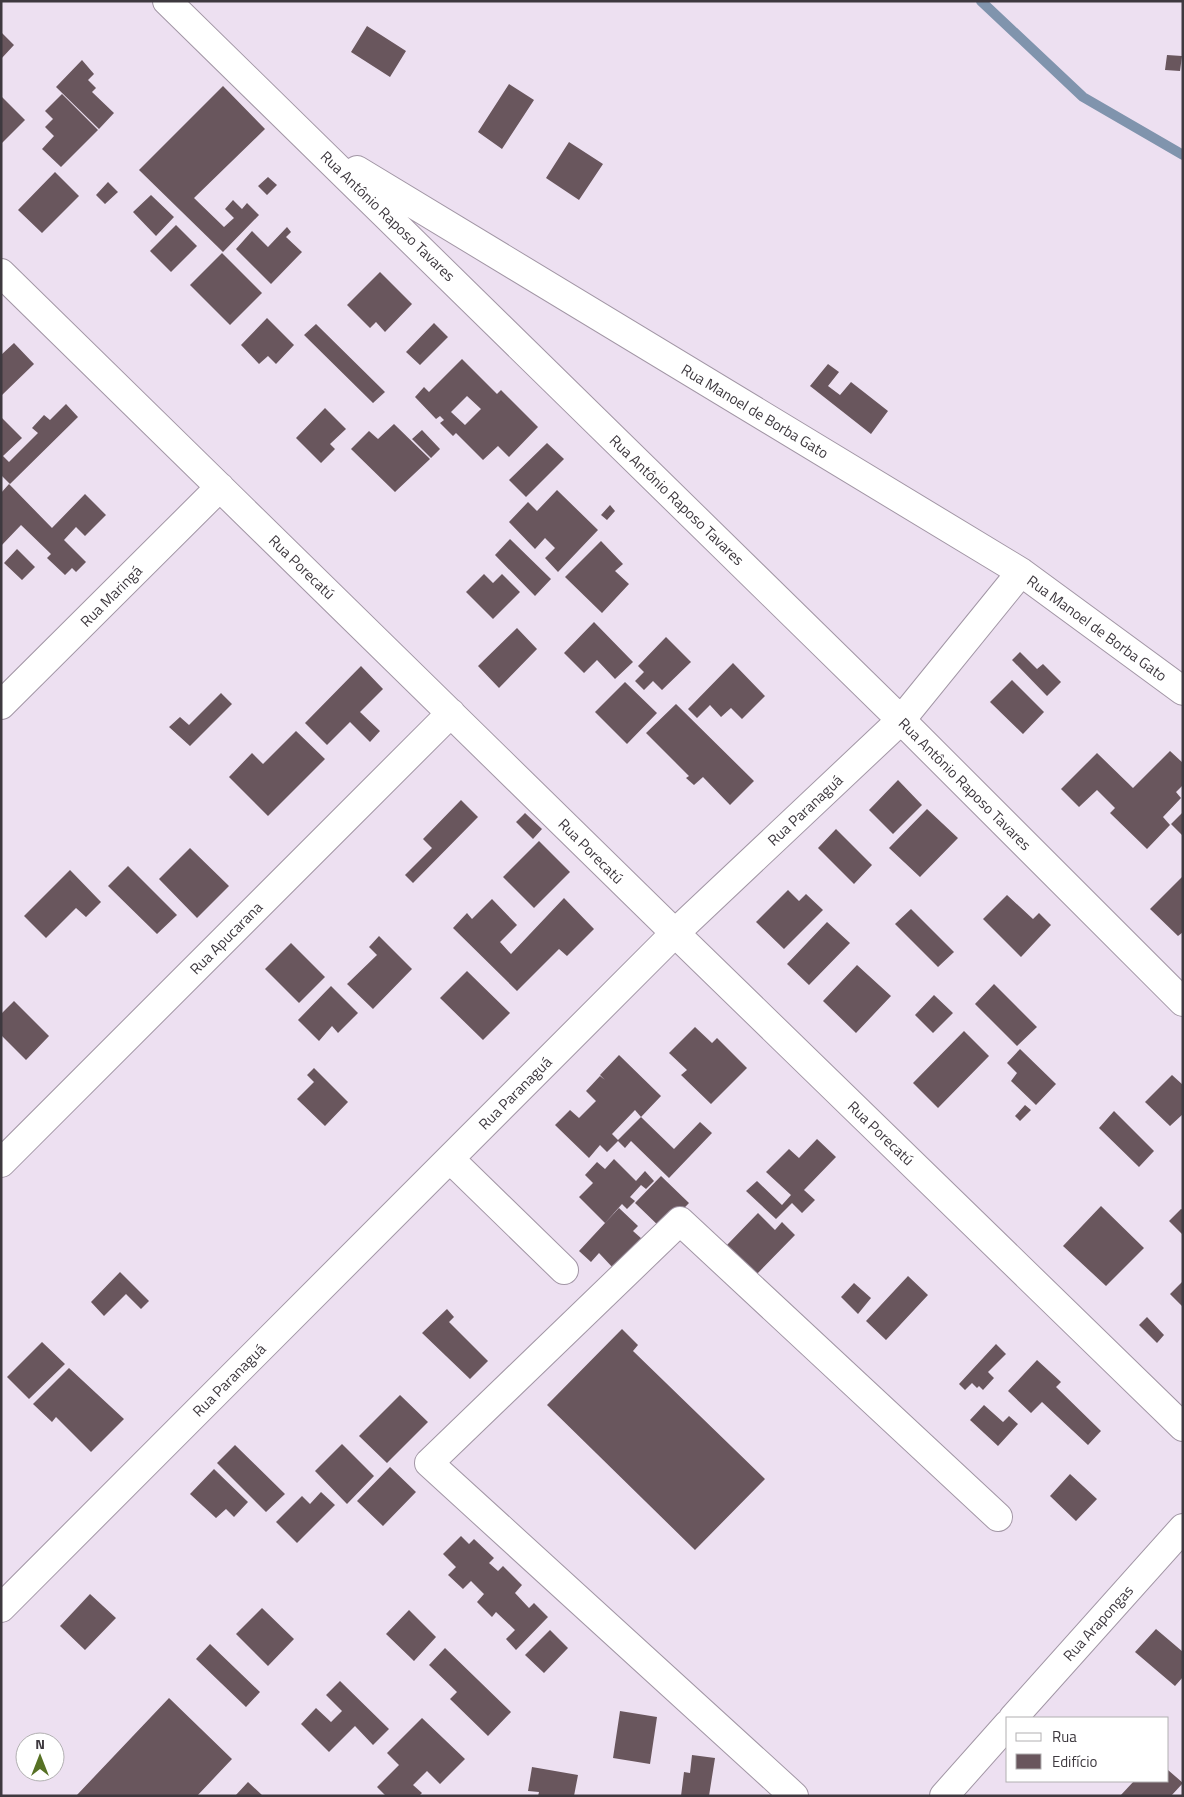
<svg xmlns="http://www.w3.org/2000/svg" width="1184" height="1797" viewBox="0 0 1184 1797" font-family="'Titillium Web',sans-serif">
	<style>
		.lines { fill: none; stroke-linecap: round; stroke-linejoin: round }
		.stream { stroke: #8094ad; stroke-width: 10 }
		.building { fill: #69565d; fill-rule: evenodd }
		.minor-casing { stroke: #a296a5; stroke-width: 30 }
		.minor { stroke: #fff; stroke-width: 28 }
		.labels { text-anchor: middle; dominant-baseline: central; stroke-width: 5; stroke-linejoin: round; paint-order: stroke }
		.street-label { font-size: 15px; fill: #3e393f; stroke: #fff }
	</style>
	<rect width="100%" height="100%" fill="#ede0f1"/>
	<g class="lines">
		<path class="stream" d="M 981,1 L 1083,97 L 1183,155"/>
	</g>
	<path class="building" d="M 367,26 L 406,51 L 390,77 L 351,52 Z
		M 1,32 L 14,45 L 1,59 Z
		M 1167,55 L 1182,56 L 1180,71 L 1165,70 Z
		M 82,60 L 94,74 L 88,80 L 96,88 L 92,92 L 114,113 L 99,129 L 56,87 Z
		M 509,84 L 534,100 L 502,149 L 478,132 Z
		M 223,86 L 265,129 L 194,198 L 224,227 L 234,218 L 225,209 L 233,200 L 242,209 L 247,203 L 259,215 L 223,252 L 139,170 Z
		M 62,94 L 98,130 L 61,167 L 42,149 L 54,136 L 45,127 L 53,119 L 45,111 Z
		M 1,96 L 25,120 L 1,144 Z
		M 569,142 L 603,164 L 579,200 L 546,178 Z
		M 55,172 L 79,196 L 42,233 L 18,210 Z
		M 268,177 L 277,185 L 267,195 L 258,186 Z
		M 108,182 L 118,192 L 105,204 L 96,195 Z
		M 151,195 L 174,217 L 156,236 L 133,212 Z
		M 176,225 L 197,246 L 171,272 L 150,251 Z
		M 287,227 L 291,232 L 286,237 L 302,252 L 271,284 L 236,249 L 252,231 L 268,247 Z
		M 222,253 L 262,293 L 230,325 L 190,285 Z
		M 380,272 L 412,304 L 385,332 L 376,322 L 370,328 L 347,305 Z
		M 267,318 L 294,345 L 276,364 L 268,356 L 259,364 L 241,345 Z
		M 434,323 L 448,337 L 420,365 L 406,352 Z
		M 316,324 L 385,392 L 373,403 L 304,335 Z
		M 14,343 L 34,364 L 1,396 L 1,355 Z
		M 462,359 L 497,394 L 501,390 L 538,427 L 509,457 L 498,446 L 483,460 L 456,433 L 453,436 L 440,423 L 444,420 L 440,416 L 436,419 L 415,397 L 424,387 L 429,392 ZM 467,396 L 481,409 L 465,425 L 451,412 Z
		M 828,364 L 839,372 L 828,386 L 840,395 L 851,382 L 888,411 L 871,434 L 810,386 Z
		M 66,404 L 78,417 L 10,484 L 1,475 L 1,417 L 22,438 L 3,456 L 9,462 L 38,433 L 32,428 L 44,415 L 50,420 Z
		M 325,408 L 346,429 L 330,444 L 335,449 L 321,463 L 296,438 Z
		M 394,424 L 430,459 L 395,492 L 351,449 L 369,431 L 378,439 Z
		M 422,430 L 440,449 L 431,458 L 412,439 Z
		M 547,443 L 564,459 L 526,497 L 509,480 Z
		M 9,484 L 52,528 L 85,494 L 106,515 L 85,536 L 76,527 L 64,540 L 86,562 L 76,572 L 72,568 L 65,575 L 47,558 L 51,554 L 21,525 L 1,546 L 1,493 Z
		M 557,490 L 598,530 L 558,572 L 545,558 L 555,548 L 545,538 L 535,549 L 509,522 L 528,502 L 537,511 Z
		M 610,505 L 615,511 L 607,520 L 601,515 Z
		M 510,539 L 551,579 L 535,596 L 495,555 Z
		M 601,541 L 623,564 L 615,571 L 629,584 L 602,613 L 565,577 Z
		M 17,549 L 35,567 L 22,580 L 4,563 Z
		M 484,574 L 493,583 L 502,574 L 520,592 L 493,619 L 466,592 Z
		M 594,622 L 633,662 L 615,679 L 597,660 L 584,673 L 564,653 Z
		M 517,628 L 537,649 L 499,688 L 478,666 Z
		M 666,637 L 691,662 L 662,690 L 653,681 L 644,690 L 635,681 L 644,672 L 638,666 Z
		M 1020,652 L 1037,669 L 1043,664 L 1061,682 L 1047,696 L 1012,660 Z
		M 733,663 L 765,696 L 742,719 L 731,708 L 721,717 L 710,705 L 697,718 L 688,709 Z
		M 361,666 L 383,689 L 360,712 L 380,731 L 370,742 L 350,722 L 327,745 L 305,723 Z
		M 1012,680 L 1044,712 L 1023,734 L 990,702 Z
		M 625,682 L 657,713 L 627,744 L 595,712 Z
		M 221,693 L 232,704 L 190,746 L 169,727 L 180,717 L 189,725 Z
		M 676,704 L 754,781 L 730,805 L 703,777 L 694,785 L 686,778 L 689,776 L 646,733 Z
		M 296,731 L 325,759 L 268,816 L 229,777 L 252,753 L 263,764 Z
		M 1170,751 L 1183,763 L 1183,785 L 1176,792 L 1181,798 L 1163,817 L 1170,825 L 1147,849 L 1110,813 L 1115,808 L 1097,790 L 1079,807 L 1061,789 L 1097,753 L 1133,788 Z
		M 898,780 L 922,805 L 893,834 L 869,810 Z
		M 461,800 L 478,817 L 413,883 L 405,875 L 432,848 L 423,839 Z
		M 927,809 L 958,838 L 920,877 L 889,848 Z
		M 1183,812 L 1183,836 L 1171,824 Z
		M 525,813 L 542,829 L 533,839 L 516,822 Z
		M 836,829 L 872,865 L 854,884 L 818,848 Z
		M 539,841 L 570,872 L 534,908 L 503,877 Z
		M 190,848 L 229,886 L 197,918 L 159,879 Z
		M 128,866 L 177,915 L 157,934 L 108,886 Z
		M 70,870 L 101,902 L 86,917 L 76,908 L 46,938 L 24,916 Z
		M 1183,876 L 1183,932 L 1178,936 L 1150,909 Z
		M 788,890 L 799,901 L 806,894 L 823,910 L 784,949 L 756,922 Z
		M 1007,895 L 1033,919 L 1039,913 L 1051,925 L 1021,957 L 983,919 Z
		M 564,898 L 594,929 L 567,956 L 559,949 L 517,991 L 453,928 L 467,913 L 472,919 L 492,899 L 517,925 L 500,942 L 511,954 Z
		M 911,909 L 954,952 L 938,967 L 895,924 Z
		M 827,922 L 850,943 L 809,985 L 787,964 Z
		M 379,936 L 412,969 L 373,1009 L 347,984 L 377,955 L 369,947 Z
		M 291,943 L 325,977 L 299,1003 L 265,969 Z
		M 857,965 L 891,996 L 856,1033 L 823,1001 Z
		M 467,971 L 510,1013 L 483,1040 L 440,998 Z
		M 994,984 L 1037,1027 L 1017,1046 L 975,1004 Z
		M 331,986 L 358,1013 L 338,1033 L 332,1026 L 319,1041 L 298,1020 Z
		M 934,995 L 953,1013 L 933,1033 L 915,1015 Z
		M 14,1001 L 49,1036 L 26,1060 L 1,1035 L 1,1014 Z
		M 695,1027 L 712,1043 L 717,1038 L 747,1068 L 711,1104 L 681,1075 L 687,1070 L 669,1053 Z
		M 964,1031 L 989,1056 L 938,1108 L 913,1083 Z
		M 1020,1049 L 1056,1084 L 1036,1105 L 1011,1081 L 1017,1073 L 1007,1063 Z
		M 619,1055 L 661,1096 L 641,1117 L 635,1110 L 612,1134 L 618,1140 L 641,1117 L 674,1149 L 700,1122 L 712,1133 L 669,1178 L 631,1141 L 625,1148 L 618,1141 L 607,1152 L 600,1145 L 589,1158 L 555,1125 L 570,1110 L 579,1118 L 596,1101 L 586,1091 L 600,1076 L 605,1080 L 600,1075 Z
		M 314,1068 L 348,1102 L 325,1126 L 297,1099 L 314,1082 L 307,1075 Z
		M 1172,1075 L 1183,1085 L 1183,1114 L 1170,1126 L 1145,1102 Z
		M 1025,1105 L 1031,1110 L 1020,1121 L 1015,1116 Z
		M 1114,1111 L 1154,1151 L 1139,1167 L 1099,1128 Z
		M 817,1139 L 836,1157 L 804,1190 L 815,1200 L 802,1213 L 792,1203 L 776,1219 L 746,1191 L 757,1181 L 782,1205 L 791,1195 L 766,1172 L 789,1149 L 799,1158 Z
		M 614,1159 L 636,1181 L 645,1171 L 654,1181 L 646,1189 L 641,1185 L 630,1197 L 635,1201 L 627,1209 L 622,1204 L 605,1223 L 579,1197 L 593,1183 L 585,1175 L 597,1162 L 605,1169 Z
		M 661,1176 L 689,1203 L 663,1230 L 635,1203 Z
		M 1101,1206 L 1144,1248 L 1106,1286 L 1063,1246 Z
		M 619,1208 L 638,1226 L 633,1231 L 642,1239 L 614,1269 L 599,1253 L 591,1262 L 579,1251 Z
		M 1181,1209 L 1183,1210 L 1183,1235 L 1169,1221 Z
		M 758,1213 L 775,1230 L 782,1222 L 795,1235 L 756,1275 L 726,1246 Z
		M 120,1272 L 149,1301 L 141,1309 L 126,1294 L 104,1316 L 91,1302 Z
		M 908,1276 L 928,1295 L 886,1340 L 866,1321 Z
		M 1183,1281 L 1183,1307 L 1170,1294 Z
		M 854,1283 L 871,1298 L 858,1314 L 841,1297 Z
		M 447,1309 L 454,1317 L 449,1322 L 488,1361 L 470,1379 L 422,1333 Z
		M 1147,1317 L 1164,1335 L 1157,1343 L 1139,1325 Z
		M 622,1329 L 638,1345 L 633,1351 L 765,1479 L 695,1550 L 547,1405 Z
		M 42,1342 L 65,1364 L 29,1399 L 7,1377 Z
		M 996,1344 L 1006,1354 L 988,1372 L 994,1378 L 983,1390 L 979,1386 L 977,1388 L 972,1383 L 965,1390 L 959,1384 Z
		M 1037,1360 L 1061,1382 L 1056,1387 L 1101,1431 L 1088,1445 L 1042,1402 L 1031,1413 L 1008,1391 Z
		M 69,1368 L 124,1419 L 91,1452 L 56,1417 L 52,1422 L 33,1404 Z
		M 400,1395 L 428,1422 L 387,1463 L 359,1436 Z
		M 984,1405 L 1003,1422 L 1009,1416 L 1018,1424 L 998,1446 L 970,1420 Z
		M 342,1444 L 374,1476 L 347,1504 L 315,1471 Z
		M 235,1445 L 285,1494 L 266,1512 L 217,1463 Z
		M 390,1467 L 416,1492 L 383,1526 L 357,1501 Z
		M 214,1469 L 248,1502 L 234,1517 L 226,1509 L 216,1518 L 190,1494 Z
		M 1070,1474 L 1097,1499 L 1076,1521 L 1050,1496 Z
		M 321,1492 L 335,1505 L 297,1543 L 276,1522 L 302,1496 L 310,1504 Z
		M 461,1536 L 469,1544 L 474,1539 L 494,1558 L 489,1563 L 498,1571 L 503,1566 L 522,1585 L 515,1593 L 529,1608 L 534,1603 L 548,1617 L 516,1650 L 506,1639 L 515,1630 L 496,1612 L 492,1617 L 477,1602 L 484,1594 L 471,1581 L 463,1589 L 448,1575 L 456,1567 L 443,1554 Z
		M 90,1594 L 116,1618 L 85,1650 L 60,1626 Z
		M 262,1608 L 294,1639 L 268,1666 L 236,1634 Z
		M 409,1610 L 436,1637 L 414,1661 L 386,1634 Z
		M 1156,1629 L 1183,1652 L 1183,1677 L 1175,1686 L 1135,1652 Z
		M 550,1630 L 568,1648 L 544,1673 L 525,1655 Z
		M 210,1644 L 260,1692 L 246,1707 L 196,1659 Z
		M 445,1648 L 511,1712 L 488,1736 L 450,1699 L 457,1692 L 429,1665 Z
		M 340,1681 L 389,1729 L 373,1745 L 355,1726 L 329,1752 L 301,1724 L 316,1708 L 331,1722 L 342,1711 L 326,1695 Z
		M 169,1698 L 232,1759 L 197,1796 L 76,1796 Z
		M 620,1711 L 657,1717 L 650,1764 L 613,1758 Z
		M 422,1718 L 465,1759 L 440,1784 L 427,1771 L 413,1785 L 422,1793 L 419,1796 L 386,1796 L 377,1787 L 399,1765 L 387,1753 Z
		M 692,1755 L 715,1758 L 709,1796 L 681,1796 L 684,1772 L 690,1773 Z
		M 532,1767 L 578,1775 L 574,1796 L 538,1796 L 539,1792 L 528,1791 Z
		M 1168,1770 L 1183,1783 L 1171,1796 L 1120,1796 L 1134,1781 L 1168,1781 Z
		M 248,1782 L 263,1796 L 235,1796 Z"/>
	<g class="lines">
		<g class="minor-casing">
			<path id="minor" d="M 167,1 L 901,720 L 1183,1002
				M 357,170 L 1021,572 L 1183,691
				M 1,273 L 675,933 L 1183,1427
				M 1,705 L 220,487
				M 450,1159 L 564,1270
				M 1,1163 L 451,713
				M 1,1608 L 675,933 L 901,720 L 1021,572
				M 1013,1718 L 1183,1528
				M 794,1796 L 429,1463 L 680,1221 L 998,1517
				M 944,1796 L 1008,1724"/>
		</g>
		<use href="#minor" class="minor"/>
	</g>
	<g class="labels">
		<g class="street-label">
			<text transform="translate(388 216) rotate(44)">Rua Antônio Raposo Tavares</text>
			<text transform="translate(755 411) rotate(31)">Rua Manoel de Borba Gato</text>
			<text transform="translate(677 500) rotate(44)">Rua Antônio Raposo Tavares</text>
			<text transform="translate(302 567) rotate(44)">Rua Porecatú</text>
			<text transform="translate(111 596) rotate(-45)">Rua Maringá</text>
			<text transform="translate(1097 628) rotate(36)">Rua Manoel de Borba Gato</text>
			<text transform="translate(965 784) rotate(45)">Rua Antônio Raposo Tavares</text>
			<text transform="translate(805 810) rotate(-43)">Rua Paranaguá</text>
			<text transform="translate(591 851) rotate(45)">Rua Porecatú</text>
			<text transform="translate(226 938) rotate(-45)">Rua Apucarana</text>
			<text transform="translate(515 1093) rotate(-45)">Rua Paranaguá</text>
			<text transform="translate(881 1133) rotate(44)">Rua Porecatú</text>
			<text transform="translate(229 1380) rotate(-45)">Rua Paranaguá</text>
			<text transform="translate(1098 1623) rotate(-48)">Rua Arapongas</text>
		</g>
	</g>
	<rect width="1184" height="1797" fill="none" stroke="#3e393f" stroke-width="5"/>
	<rect x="1006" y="1717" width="162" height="65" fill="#ffffff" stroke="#b2b0b2"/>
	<rect x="1016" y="1733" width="25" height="8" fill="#ffffff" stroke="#b2b0b2"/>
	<text x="1052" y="1742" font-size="15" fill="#3e393f">Rua</text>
	<rect x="1016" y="1754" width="25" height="15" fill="#69565d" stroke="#b2b0b2"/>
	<text x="1052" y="1767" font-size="15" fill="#3e393f">Edifício</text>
	<g transform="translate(40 1757)"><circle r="24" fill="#ffffff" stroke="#b2b0b2"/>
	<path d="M0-4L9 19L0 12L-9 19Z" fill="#567124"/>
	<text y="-8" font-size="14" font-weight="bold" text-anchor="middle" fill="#3e393f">N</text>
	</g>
</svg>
